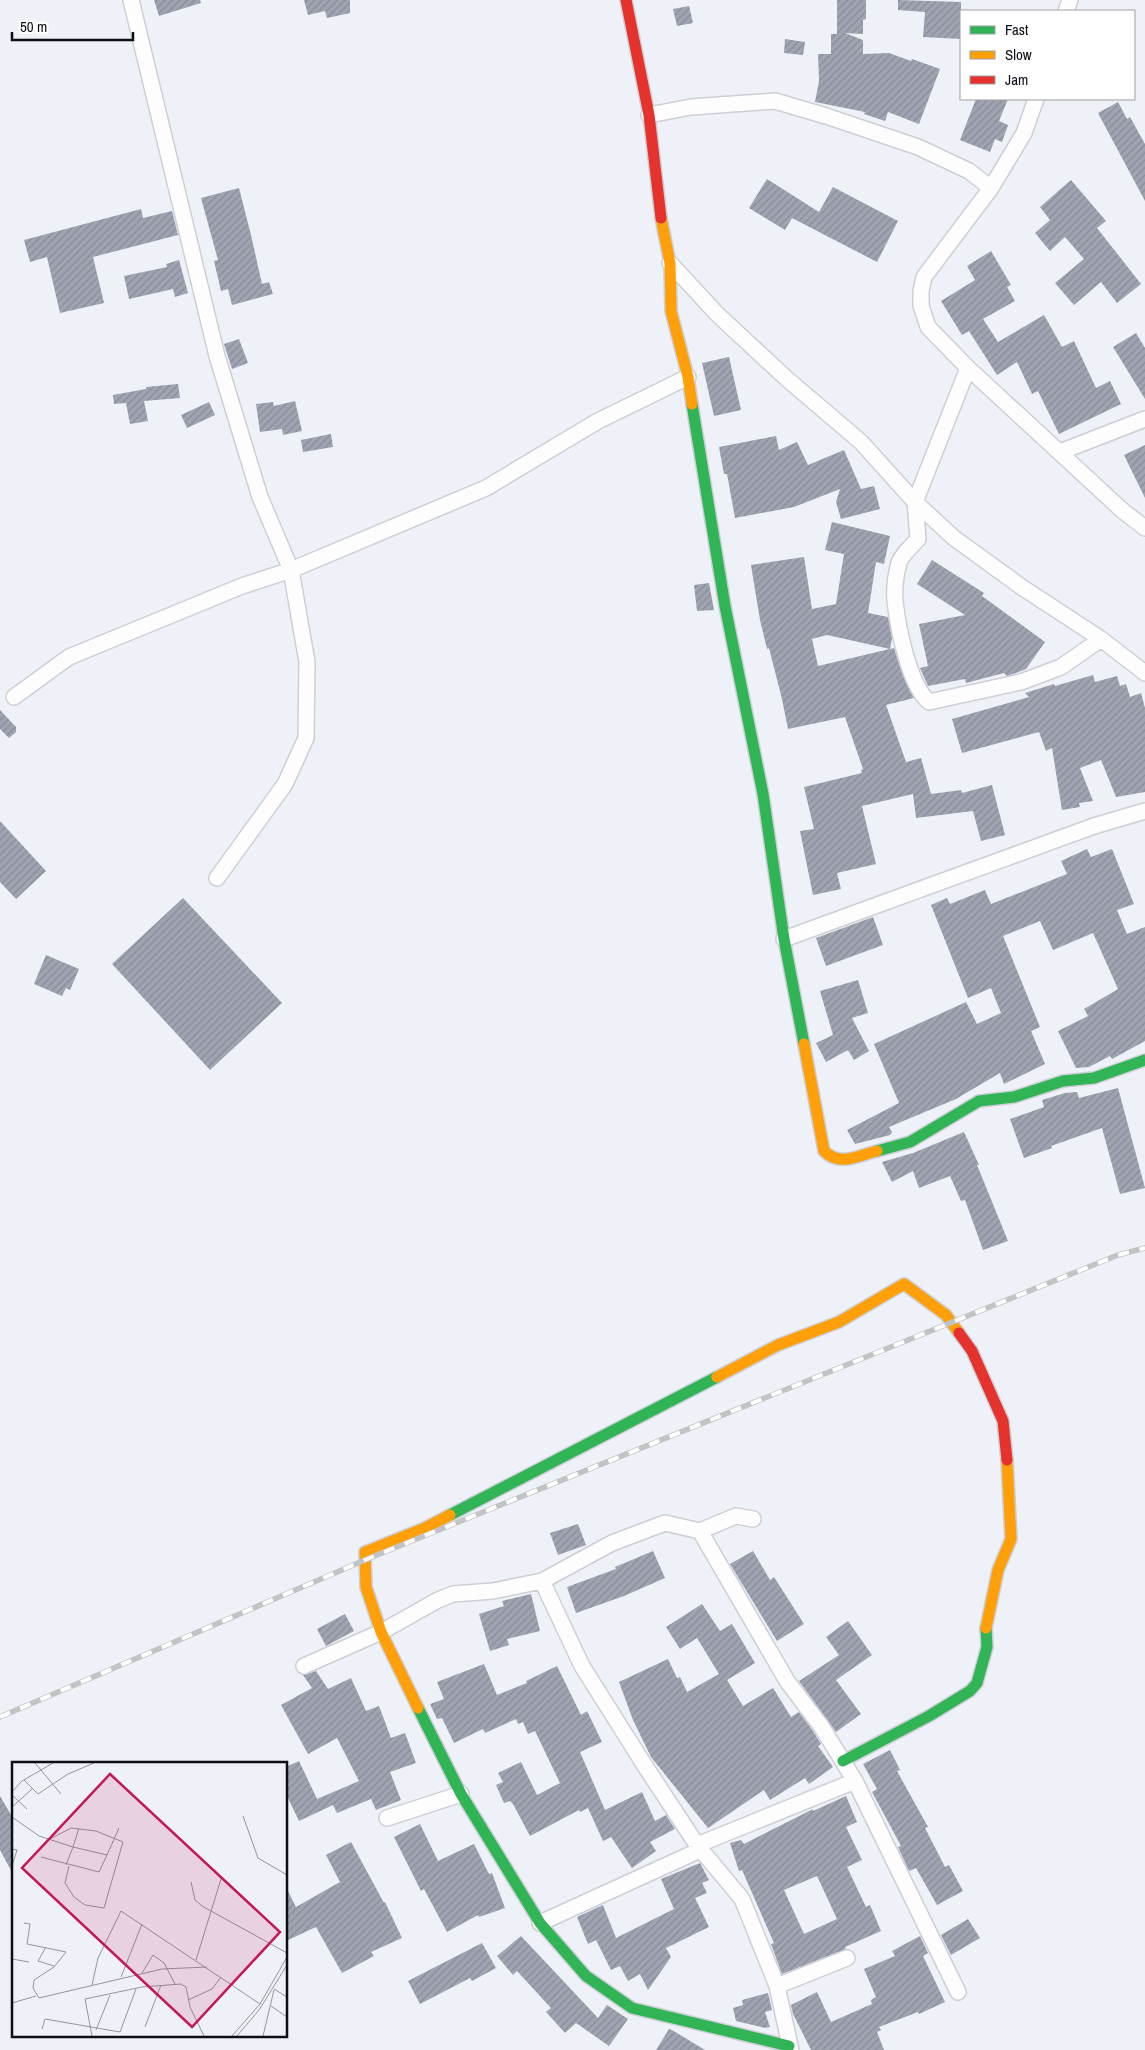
<svg xmlns="http://www.w3.org/2000/svg" width="1145" height="2050" viewBox="0 0 1145 2050" font-family="'Archivo Narrow',sans-serif">
	<style>
		.building { fill: url(#building-hatch); fill-rule: evenodd }
		.lines { fill: none; stroke-linecap: round; stroke-linejoin: round }
		.street-casing { stroke: #cdcfd6; stroke-width: 18 }
		.fast-casing { stroke: #cdcfd6; stroke-width: 14 }
		.slow-casing { stroke: #cdcfd6; stroke-width: 14 }
		.jam-casing { stroke: #cdcfd6; stroke-width: 14 }
		.street { stroke: #fdfdfe; stroke-width: 15 }
		.fast { stroke: #30b455; stroke-width: 11 }
		.slow { stroke: #ff9f0a; stroke-width: 11 }
		.jam { stroke: #e5322d; stroke-width: 11 }
		.rail-casing { stroke: #c2c3c5; stroke-width: 5.5 }
		.rail { stroke: #fff; stroke-width: 4; stroke-dasharray: 11; stroke-linecap: butt }
		.inset-road { fill: none; stroke: #94969d; stroke-width: 1 }
		.view { fill: #c2185b; fill-opacity: 0.15; stroke: #c2185b; stroke-width: 2.5 }
		.inset-edge { fill: none; stroke: #0b0e15; stroke-width: 2.5 }
	</style>
	<defs>
		<pattern id="building-hatch" width="6" height="6" patternUnits="userSpaceOnUse" patternTransform="scale(1.25)"><rect width="6" height="6" fill="#a0a4b2"/><path d="M-1 1l2-2M0 6l6-6M5 7l2-2" fill="none" stroke="#888c98"/></pattern>
	</defs>
	<rect width="100%" height="100%" fill="#eff1f8"/>
	<path class="building" d="M 154,0 L 200,0 L 201,3 L 159,16 Z
		M 304,0 L 350,0 L 350,13 L 327,18 L 325,11 L 308,15 Z
		M 837,0 L 866,0 L 866,19 L 863,20 L 863,34 L 845,33 L 863,40 L 863,54 L 889,53 L 911,61 L 912,59 L 940,69 L 919,124 L 888,112 L 885,121 L 864,114 L 865,112 L 815,102 L 819,81 L 818,54 L 831,54 L 831,34 L 837,34 Z
		M 898,0 L 961,2 L 961,39 L 923,37 L 925,12 L 898,10 Z
		M 689,6 L 693,23 L 677,26 L 673,9 Z
		M 785,39 L 805,42 L 803,55 L 784,53 Z
		M 976,99 L 1008,99 L 999,121 L 1008,125 L 1002,142 L 995,139 L 990,152 L 960,140 Z
		M 1118,102 L 1127,119 L 1130,117 L 1145,144 L 1145,201 L 1098,113 Z
		M 767,179 L 819,212 L 833,187 L 898,221 L 877,262 L 792,218 L 785,230 L 749,208 Z
		M 1071,180 L 1106,221 L 1097,228 L 1141,284 L 1117,303 L 1101,282 L 1074,305 L 1055,283 L 1084,259 L 1065,237 L 1050,251 L 1035,233 L 1050,220 L 1040,207 Z
		M 239,188 L 251,235 L 262,284 L 269,282 L 273,294 L 232,305 L 228,289 L 221,291 L 214,261 L 218,260 L 201,198 Z
		M 141,209 L 143,218 L 172,211 L 178,235 L 93,257 L 104,303 L 60,313 L 47,257 L 30,262 L 24,240 Z
		M 991,251 L 1011,285 L 1007,287 L 1015,301 L 983,319 L 998,342 L 1044,315 L 1062,347 L 1074,341 L 1096,388 L 1110,381 L 1121,404 L 1059,434 L 1038,391 L 1032,394 L 1017,362 L 997,375 L 969,331 L 962,335 L 941,301 L 975,280 L 967,266 Z
		M 179,260 L 188,293 L 175,297 L 173,289 L 129,299 L 124,276 L 167,267 L 166,264 Z
		M 1136,333 L 1145,348 L 1145,399 L 1113,347 Z
		M 239,339 L 248,363 L 232,369 L 224,344 Z
		M 729,357 L 741,410 L 714,416 L 702,363 Z
		M 178,384 L 180,398 L 144,401 L 148,421 L 130,424 L 126,403 L 114,404 L 113,395 L 146,389 L 146,387 Z
		M 295,401 L 302,431 L 283,435 L 282,429 L 260,432 L 256,404 L 273,402 L 274,406 Z
		M 209,402 L 215,415 L 187,428 L 181,415 Z
		M 331,434 L 333,447 L 303,452 L 301,440 Z
		M 776,436 L 779,450 L 797,442 L 808,465 L 844,450 L 861,489 L 874,486 L 880,509 L 841,519 L 836,502 L 840,489 L 794,507 L 735,518 L 727,474 L 724,474 L 719,447 Z
		M 1145,445 L 1145,498 L 1124,455 Z
		M 832,522 L 890,536 L 884,564 L 876,562 L 868,613 L 888,617 L 892,638 L 890,649 L 827,635 L 812,639 L 818,666 L 894,648 L 902,673 L 914,698 L 886,705 L 906,762 L 921,758 L 931,794 L 961,790 L 962,793 L 992,785 L 1005,835 L 981,841 L 973,811 L 916,818 L 913,794 L 862,806 L 876,864 L 837,873 L 841,889 L 813,895 L 800,831 L 814,829 L 804,787 L 862,773 L 861,770 L 863,769 L 845,717 L 788,729 L 782,699 L 769,648 L 767,649 L 760,620 L 751,565 L 804,557 L 812,609 L 836,604 L 844,554 L 825,550 Z
		M 932,560 L 984,593 L 982,596 L 1045,642 L 1026,669 L 1016,673 L 1007,676 L 1004,673 L 966,683 L 965,679 L 928,686 L 920,668 L 928,666 L 919,624 L 965,615 L 917,584 Z
		M 709,583 L 714,610 L 697,611 L 694,585 Z
		M 1093,675 L 1095,682 L 1117,676 L 1120,686 L 1126,684 L 1130,697 L 1141,693 L 1145,708 L 1145,792 L 1116,797 L 1101,760 L 1080,768 L 1093,801 L 1079,803 L 1080,807 L 1062,810 L 1052,748 L 1046,751 L 1039,732 L 962,753 L 952,719 L 1029,697 L 1025,693 L 1054,684 L 1055,686 Z
		M 0,710 L 16,727 L 16,732 L 9,738 L 0,729 Z
		M 0,821 L 46,871 L 16,899 L 0,882 Z
		M 1087,849 L 1091,857 L 1112,849 L 1134,904 L 1117,910 L 1127,934 L 1145,927 L 1145,1041 L 1112,1059 L 1110,1056 L 1089,1067 L 1076,1068 L 1058,1031 L 1088,1016 L 1084,1009 L 1118,989 L 1093,933 L 1053,950 L 1040,921 L 1003,936 L 1040,1027 L 1031,1031 L 1045,1064 L 1004,1084 L 1000,1073 L 956,1099 L 889,1127 L 892,1132 L 890,1135 L 855,1144 L 847,1130 L 899,1103 L 874,1044 L 966,1002 L 977,1024 L 1001,1013 L 991,988 L 968,998 L 931,905 L 947,898 L 950,904 L 985,890 L 991,904 L 1067,874 L 1061,861 Z
		M 183,898 L 282,1003 L 210,1070 L 112,964 Z
		M 873,917 L 883,945 L 826,966 L 816,938 Z
		M 46,955 L 79,969 L 70,990 L 66,988 L 62,996 L 34,984 Z
		M 858,980 L 868,1013 L 852,1018 L 869,1051 L 854,1060 L 848,1050 L 826,1062 L 816,1043 L 833,1035 L 820,991 Z
		M 1118,1088 L 1145,1188 L 1120,1194 L 1102,1128 L 1051,1146 L 1052,1148 L 1024,1158 L 1010,1119 L 1044,1107 L 1042,1100 L 1065,1093 L 1077,1092 L 1079,1098 Z
		M 964,1132 L 979,1165 L 977,1165 L 1008,1241 L 983,1250 L 965,1200 L 961,1201 L 950,1176 L 919,1188 L 913,1171 L 892,1182 L 882,1162 L 913,1153 Z
		M 578,1524 L 586,1545 L 558,1555 L 550,1533 Z
		M 653,1551 L 665,1578 L 624,1596 L 576,1613 L 567,1587 L 616,1569 L 615,1567 Z
		M 753,1551 L 770,1580 L 774,1577 L 804,1624 L 777,1641 L 730,1564 Z
		M 531,1594 L 540,1631 L 507,1639 L 509,1645 L 490,1651 L 479,1614 L 504,1606 L 502,1601 Z
		M 702,1604 L 720,1631 L 732,1624 L 755,1663 L 727,1680 L 743,1706 L 773,1688 L 791,1717 L 799,1712 L 813,1731 L 821,1744 L 818,1746 L 833,1767 L 809,1784 L 805,1778 L 770,1800 L 764,1790 L 708,1828 L 651,1757 L 633,1720 L 619,1682 L 668,1659 L 677,1678 L 680,1677 L 687,1692 L 719,1674 L 697,1638 L 680,1649 L 666,1627 Z
		M 345,1614 L 354,1631 L 326,1646 L 317,1629 Z
		M 848,1621 L 872,1655 L 836,1680 L 861,1714 L 836,1732 L 799,1681 L 839,1655 L 826,1637 Z
		M 484,1664 L 497,1695 L 527,1683 L 526,1681 L 557,1666 L 581,1715 L 587,1711 L 602,1742 L 580,1752 L 605,1810 L 642,1792 L 655,1821 L 666,1815 L 675,1829 L 650,1842 L 656,1851 L 632,1868 L 611,1837 L 603,1841 L 588,1808 L 580,1812 L 579,1810 L 530,1836 L 513,1804 L 510,1801 L 504,1803 L 496,1785 L 503,1782 L 498,1773 L 521,1762 L 537,1795 L 560,1783 L 535,1731 L 528,1734 L 523,1722 L 518,1724 L 516,1719 L 485,1733 L 483,1729 L 454,1743 L 442,1718 L 437,1719 L 430,1704 L 444,1699 L 437,1682 Z
		M 316,1671 L 328,1689 L 351,1678 L 366,1711 L 379,1706 L 391,1738 L 405,1733 L 416,1763 L 390,1772 L 401,1800 L 376,1810 L 371,1799 L 337,1813 L 333,1805 L 299,1821 L 286,1794 L 286,1767 L 299,1761 L 317,1799 L 359,1781 L 337,1738 L 308,1754 L 281,1705 L 312,1688 L 303,1675 Z
		M 890,1750 L 900,1770 L 897,1771 L 928,1827 L 925,1828 L 945,1867 L 949,1865 L 963,1891 L 937,1905 L 916,1868 L 909,1871 L 898,1847 L 901,1846 L 872,1792 L 877,1789 L 863,1764 Z
		M 0,1796 L 14,1820 L 14,1876 L 0,1850 Z
		M 846,1796 L 857,1822 L 846,1827 L 862,1860 L 847,1867 L 866,1907 L 870,1905 L 881,1931 L 845,1947 L 846,1949 L 782,1974 L 771,1944 L 774,1943 L 742,1870 L 739,1871 L 730,1843 L 741,1840 L 744,1844 L 813,1809 L 813,1811 ZM 817,1876 L 837,1919 L 804,1934 L 784,1890 Z
		M 420,1824 L 438,1861 L 474,1844 L 489,1874 L 492,1873 L 505,1908 L 479,1917 L 478,1915 L 447,1932 L 424,1889 L 421,1891 L 394,1837 Z
		M 351,1842 L 384,1903 L 385,1902 L 402,1938 L 371,1952 L 374,1956 L 342,1973 L 316,1927 L 286,1941 L 286,1887 L 296,1907 L 340,1882 L 326,1855 Z
		M 700,1863 L 709,1880 L 702,1883 L 707,1893 L 695,1898 L 709,1927 L 666,1948 L 671,1957 L 648,1990 L 640,1974 L 628,1981 L 620,1966 L 611,1970 L 596,1940 L 588,1944 L 577,1917 L 603,1905 L 616,1938 L 674,1909 L 661,1879 Z
		M 968,1919 L 980,1938 L 951,1955 L 941,1935 Z
		M 521,1936 L 598,2018 L 607,2005 L 628,2019 L 609,2046 L 576,2023 L 565,2033 L 546,2012 L 551,2008 L 517,1971 L 513,1975 L 497,1956 Z
		M 920,1936 L 928,1953 L 923,1956 L 945,2002 L 919,2014 L 918,2012 L 879,2027 L 881,2030 L 877,2032 L 884,2050 L 811,2050 L 793,2014 L 791,2005 L 817,1992 L 831,2022 L 872,2004 L 871,2000 L 876,1997 L 864,1969 L 895,1956 L 892,1951 Z
		M 482,1943 L 496,1968 L 472,1981 L 470,1978 L 420,2004 L 408,1981 Z
		M 768,1993 L 772,2010 L 765,2012 L 770,2027 L 765,2028 L 736,2021 L 733,2008 L 743,2005 L 742,2000 Z
		M 669,2029 L 672,2030 L 705,2050 L 656,2050 Z"/>
	<g class="lines">
		<g class="street-casing">
			<path id="street" d="M 131,0 L 217,356 L 260,497 L 291,570 L 307,662 L 306,738 L 285,784 L 217,878
				M 1066,11 L 1070,0
				M 1036,99 L 1024,133 L 991,188 L 924,277 L 921,291 L 921,306 L 928,327 L 968,368 L 1123,511 L 1145,528
				M 649,115 L 691,107 L 775,101 L 826,116 L 918,147 L 969,171 L 991,188
				M 670,263 L 717,314 L 787,379 L 861,442 L 915,502 L 954,538 L 1023,588 L 1101,639 L 1145,673
				M 968,368 L 915,502 L 918,539 C 912,546 901,555 899,563 C 896,574 894,590 895,601 C 898,628 909,685 929,702 L 1021,682 L 1061,667 L 1101,639
				M 1060,452 L 1145,419
				M 14,697 L 69,657 L 242,586 L 291,570 L 486,488 L 598,421 L 688,377
				M 784,939 L 1094,826 L 1145,811
				M 700,1531 L 736,1516 L 753,1519
				M 542,1581 L 612,1543 L 665,1523 L 700,1531 L 787,1681 L 821,1726 L 855,1781 L 958,1992
				M 304,1666 L 381,1632 L 438,1600 L 453,1594 L 493,1591 L 542,1581 L 582,1666 L 645,1766 L 697,1845 L 855,1781
				M 387,1818 L 461,1794
				M 697,1845 L 742,1899 L 777,1986 L 791,2050
				M 540,1923 L 700,1850
				M 777,1986 L 847,1958"/>
		</g>
		<g class="fast-casing">
			<path id="fast" d="M 692,404 L 725,606 L 763,794 L 784,939 L 804,1044
				M 877,1151 L 910,1142 L 979,1101 L 1014,1097 L 1063,1081 L 1094,1078 L 1145,1060
				M 450,1515 L 717,1377
				M 418,1708 L 461,1794 L 540,1923 L 586,1976 L 632,2008 L 789,2046
				M 843,1761 L 929,1716 L 970,1691 L 977,1683 L 987,1647 L 986,1628"/>
		</g>
		<g class="slow-casing">
			<path id="slow" d="M 661,218 L 670,263 L 671,311 L 688,377 L 692,404
				M 804,1044 L 824,1151 C 840,1167 857,1156 877,1151
				M 717,1377 L 778,1345 L 839,1322 L 904,1284 L 946,1315 L 959,1333
				M 986,1628 L 998,1570 L 1011,1539 L 1007,1460
				M 418,1708 L 381,1632 L 366,1587 L 365,1552 L 425,1528 L 450,1515"/>
		</g>
		<g class="jam-casing">
			<path id="jam" d="M 626,0 L 649,115 L 661,218
				M 959,1333 L 972,1351 L 1003,1421 L 1007,1460"/>
		</g>
		<use href="#street" class="street"/>
		<use href="#fast" class="fast"/>
		<use href="#slow" class="slow"/>
		<use href="#jam" class="jam"/>
		<g class="rail-casing">
			<path id="rail" d="M 0,1717 L 372,1557 L 1118,1255 L 1145,1248"/>
		</g>
		<use href="#rail" class="rail"/>
	</g>
	<g transform="translate(12 1762)">
		<rect width="275" height="275" fill="#eff1f8"/>
		<path class="inset-road" d="M 23,1 L 49,32M 12,18 L 26,32 L 56,12 L 82,1M 0,30 L 10,19 L 41,1M 0,33 L 15,47M 0,45 L 20,27M 231,54 L 246,96 L 275,113M 0,55 L 27,74 L 61,85M 38,77 L 59,66 L 84,69 L 111,80 L 92,146 L 73,143 L 62,135 L 53,121 L 57,104M 61,85 L 67,66M 0,87 L 5,88 L 0,104M 29,95 L 87,110 L 95,93M 54,103 L 61,85 L 95,93 L 107,66M 179,120 L 183,138 L 190,144 L 275,191M 12,161 L 18,162 L 15,182 L 54,190 L 42,205 L 22,218 L 21,226 L 27,236 L 150,207 L 195,205M 34,185 L 26,199 L 42,204M 0,197 L 17,200M 184,198 L 209,117M 130,211 L 141,193 L 152,201 L 163,222M 109,215 L 130,162M 80,223 L 86,196 L 109,149 L 248,242M 262,227 L 275,235M 176,238 L 200,227 L 209,215M 0,241 L 24,234M 259,244 L 275,255M 133,265 L 149,223M 30,267 L 33,257 L 108,270 L 124,227M 84,268 L 98,233M 80,274 L 73,237 L 130,225 L 169,222 L 174,225 L 178,245 L 192,274M 220,274 L 248,242 L 275,195M 225,274 L 247,248 L 275,203M 251,274 L 262,228"/>
		<path class="view" d="M 98,12 L 268,170 L 180,265 L 10,106 Z"/>
		<rect width="275" height="275" class="inset-edge"/>
	</g>
	<rect x="960" y="10" width="175" height="90" fill="#ffffff" stroke="#9d9fa1"/>
	<rect x="970" y="26" width="25" height="8" fill="#30b455" stroke="#9d9fa1"/>
	<text x="1005" y="35" font-size="15" fill="#0b0e15">Fast</text>
	<rect x="970" y="51" width="25" height="8" fill="#ff9f0a" stroke="#9d9fa1"/>
	<text x="1005" y="60" font-size="15" fill="#0b0e15">Slow</text>
	<rect x="970" y="76" width="25" height="8" fill="#e5322d" stroke="#9d9fa1"/>
	<text x="1005" y="85" font-size="15" fill="#0b0e15">Jam</text>
	<path d="M12 32v8h121v-8" fill="none" stroke="#0b0e15" stroke-width="2.5"/>
	<text x="20" y="32" font-size="15" fill="#0b0e15" stroke="#ffffff" stroke-width="4" paint-order="stroke">50 m</text>
</svg>
